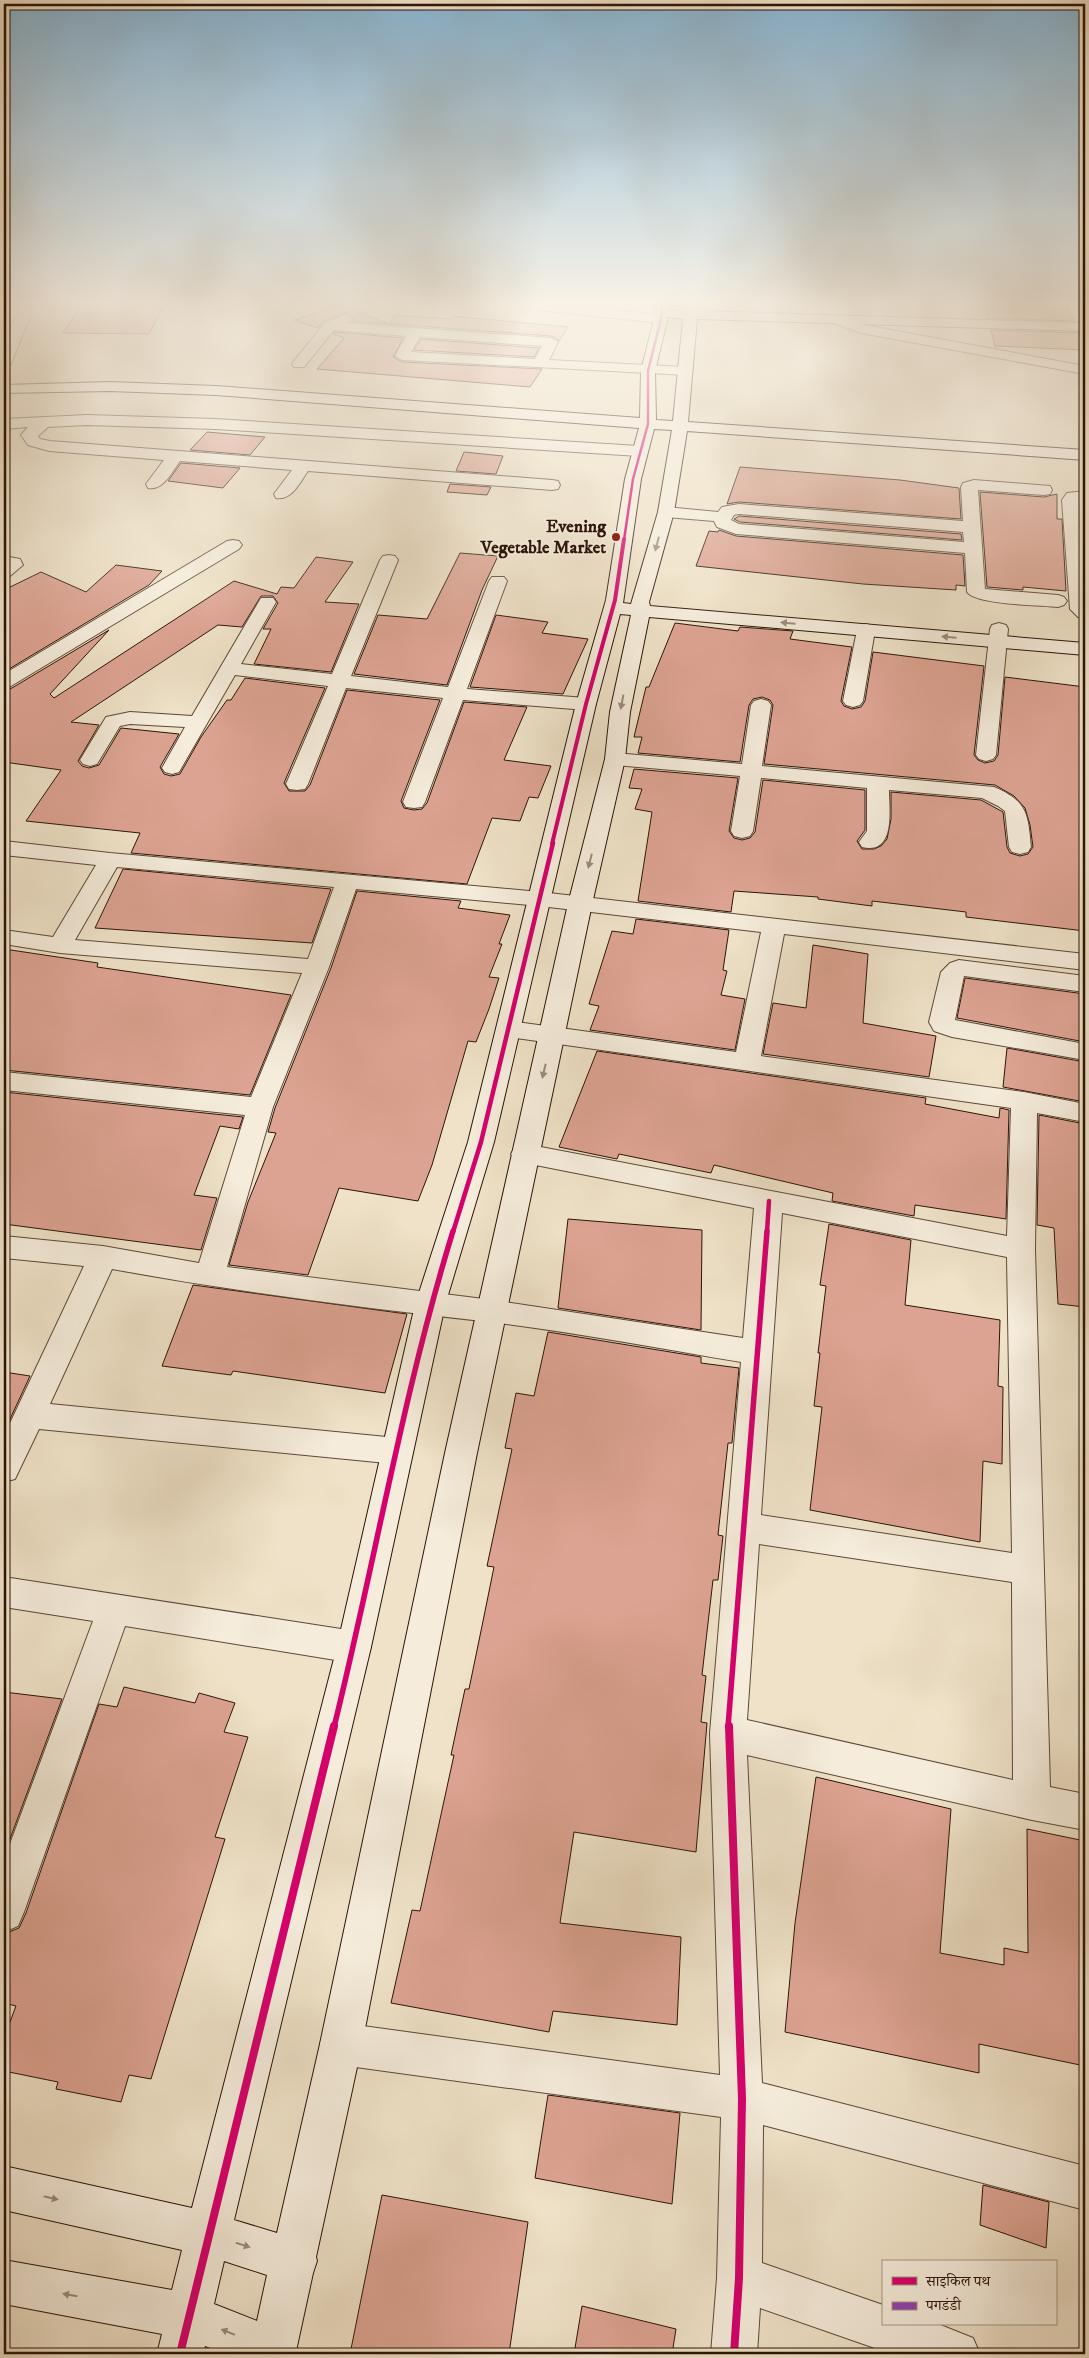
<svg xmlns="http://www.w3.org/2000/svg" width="1089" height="2358" viewBox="0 0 1089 2358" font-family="'IM FELL DW Pica','Noto Serif Devanagari',serif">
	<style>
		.building { fill: #dda392; stroke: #2c1408 }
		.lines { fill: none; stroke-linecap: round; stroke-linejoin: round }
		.street-casing { stroke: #5d4838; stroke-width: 2 }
		.secondary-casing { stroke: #2c1408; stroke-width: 2 }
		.street { fill: #f5ecdb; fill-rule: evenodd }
		.secondary { fill: #f5ecdb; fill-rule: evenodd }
		.quiet { stroke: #8e44ad; stroke-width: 2; stroke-dasharray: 4.5 2; stroke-linecap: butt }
		.cycleway-far4-casing { stroke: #f5ecdb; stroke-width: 4.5 }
		.cycleway-far3-casing { stroke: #f5ecdb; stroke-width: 6 }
		.cycleway-far2-casing { stroke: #f5ecdb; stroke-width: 8 }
		.cycleway-far1-casing { stroke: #f5ecdb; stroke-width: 9 }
		.cycleway-casing { stroke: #f5ecdb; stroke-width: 11 }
		.cycleway-far4 { stroke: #d6006c; stroke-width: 2.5 }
		.cycleway-far3 { stroke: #d6006c; stroke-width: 4 }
		.cycleway-far2 { stroke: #d6006c; stroke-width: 4.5 }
		.cycleway-far1 { stroke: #d6006c; stroke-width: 5.5 }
		.cycleway { stroke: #d6006c; stroke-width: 8 }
		.oneway { fill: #9b8b7c }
		.poi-dot { fill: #8f2418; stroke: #f5ecdb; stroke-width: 2 }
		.labels { text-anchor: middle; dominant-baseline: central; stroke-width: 4; stroke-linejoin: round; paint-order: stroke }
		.far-poi-label { font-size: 18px; font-weight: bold; fill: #2c1408; stroke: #f5ecdb; text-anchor: end }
	</style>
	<rect width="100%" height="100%" fill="#efe2c8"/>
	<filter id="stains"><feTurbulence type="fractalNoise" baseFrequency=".004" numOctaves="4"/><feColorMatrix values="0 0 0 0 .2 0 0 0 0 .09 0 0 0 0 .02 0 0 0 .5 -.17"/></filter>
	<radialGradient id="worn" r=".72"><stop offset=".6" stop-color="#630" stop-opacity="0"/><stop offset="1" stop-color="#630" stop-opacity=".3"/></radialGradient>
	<path class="building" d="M 83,302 L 166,302 L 149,334 L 63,333 Z
		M 985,302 L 1065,302 L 1074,321 L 988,318 Z
		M 340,305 L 389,324 L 395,315 L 451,319 L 453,316 L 568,327 L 559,341 L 551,336 L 352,321 L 355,318 L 347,312 L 324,321 L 318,328 L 294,320 Z
		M 991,330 L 1079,333 L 1085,350 L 995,346 Z
		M 335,332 L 403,338 L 393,357 L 402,362 L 542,369 L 530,387 L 317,369 L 344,338 L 333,334 Z
		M 421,339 L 539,348 L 534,357 L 414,350 Z
		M 207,432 L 265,437 L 250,455 L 190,450 Z
		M 464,452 L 503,456 L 496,474 L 456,471 Z
		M 181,463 L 240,468 L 223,488 L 168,481 Z
		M 740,467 L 900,480 L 959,488 L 961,519 L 739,502 L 727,504 Z
		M 450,484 L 491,487 L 487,495 L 447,492 Z
		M 980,492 L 1044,497 L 1057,494 L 1057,519 L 1062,519 L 1066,591 L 1023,587 L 1023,590 L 987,587 Z
		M 739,516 L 961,534 L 962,540 L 740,522 L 734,519 Z
		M 719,530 L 736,536 L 963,555 L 965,586 L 956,585 L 956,590 L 863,584 L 696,566 L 709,531 L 718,532 Z
		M 460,553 L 498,556 L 482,590 L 447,685 L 354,674 L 378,615 L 427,619 Z
		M 316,557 L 353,562 L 325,602 L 359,604 L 331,672 L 254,664 L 271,629 L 263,629 L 278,603 L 273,596 L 261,596 L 242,627 L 218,625 L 71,722 L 99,725 L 78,761 L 82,766 L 89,768 L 99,765 L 121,728 L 179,734 L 160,767 L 164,774 L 171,776 L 180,774 L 201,737 L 227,700 L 231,700 L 245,678 L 325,688 L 284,783 L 289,791 L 305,791 L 310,785 L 347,690 L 440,700 L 401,801 L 404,808 L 414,810 L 422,809 L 427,803 L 464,702 L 527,707 L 504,760 L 551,766 L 538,798 L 529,797 L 520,821 L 492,818 L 467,884 L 131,853 L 140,833 L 26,821 L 61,770 L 4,762 L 4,690 L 12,688 L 109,630 L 50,694 L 54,698 L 234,581 L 277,594 L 281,587 L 294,588 Z
		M 116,565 L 162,571 L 149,585 L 4,672 L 4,590 L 41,572 L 86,592 Z
		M 496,615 L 548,622 L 542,633 L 588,639 L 563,694 L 470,687 Z
		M 675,623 L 738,631 L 740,627 L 793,631 L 790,639 L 852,647 L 841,701 L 844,706 L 852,709 L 861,707 L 865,701 L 873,652 L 984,666 L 974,755 L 978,760 L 985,763 L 994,761 L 998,755 L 1005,677 L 1085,687 L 1085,931 L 966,917 L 966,912 L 872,901 L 872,906 L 818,899 L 818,897 L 734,891 L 731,912 L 638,901 L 652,812 L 635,809 L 642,789 L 629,788 L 634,769 L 738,778 L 729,831 L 734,838 L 742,840 L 750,838 L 755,832 L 763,780 L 865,790 L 865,830 L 857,841 L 862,849 L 874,849 L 881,846 L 887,839 L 891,819 L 891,792 L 981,800 L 1003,812 L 1007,847 L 1010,853 L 1020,856 L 1028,854 L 1033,847 L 1030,825 L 1025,808 L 1014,796 L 995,785 L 764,764 L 773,705 L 770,700 L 762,697 L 753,699 L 749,705 L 740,762 L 638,753 L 642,737 L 634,737 L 646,687 L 649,687 Z
		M 123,869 L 331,889 L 312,943 L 95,928 Z
		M 357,891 L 461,901 L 458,908 L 510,915 L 499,944 L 502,944 L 489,977 L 499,978 L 489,1009 L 476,1042 L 468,1041 L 432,1165 L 418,1201 L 339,1188 L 308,1275 L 229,1265 L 248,1202 L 276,1133 L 268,1132 L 275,1108 L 331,968 Z
		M 636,919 L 729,930 L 723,970 L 727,971 L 721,995 L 745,999 L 735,1050 L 590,1030 L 599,1006 L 589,1004 L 612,931 L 633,934 Z
		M 813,945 L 868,954 L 863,1023 L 936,1036 L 929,1077 L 763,1054 L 773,1003 L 806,1008 Z
		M 4,949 L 98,963 L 97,967 L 291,995 L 250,1095 L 4,1070 Z
		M 965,978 L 1085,994 L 1085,1042 L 957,1018 Z
		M 1007,1048 L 1085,1062 L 1085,1102 L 1003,1087 Z
		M 597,1051 L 926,1098 L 925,1104 L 999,1118 L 1000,1108 L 1009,1110 L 1006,1219 L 915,1205 L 914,1216 L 832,1201 L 833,1193 L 714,1165 L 711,1173 L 619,1154 L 617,1159 L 559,1147 Z
		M 4,1092 L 243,1117 L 239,1129 L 220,1126 L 194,1195 L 217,1198 L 201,1250 L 4,1224 Z
		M 1039,1115 L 1085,1124 L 1085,1307 L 1058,1304 L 1054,1228 L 1037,1225 Z
		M 568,1219 L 702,1230 L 701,1330 L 558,1308 Z
		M 829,1224 L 911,1240 L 905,1305 L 1000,1320 L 998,1386 L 1003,1387 L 1002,1464 L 983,1461 L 980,1542 L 810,1510 L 822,1407 L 814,1406 L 820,1353 L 818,1353 L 826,1286 L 820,1285 Z
		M 193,1285 L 407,1314 L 385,1393 L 233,1371 L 231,1375 L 162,1366 Z
		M 548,1332 L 701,1357 L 701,1363 L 739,1368 L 732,1443 L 728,1443 L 718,1535 L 723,1536 L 718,1580 L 713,1580 L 702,1675 L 706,1676 L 701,1722 L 707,1723 L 696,1852 L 574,1832 L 560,1923 L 681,1937 L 677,2025 L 553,2011 L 549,2032 L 391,2003 L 412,1910 L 420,1911 L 454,1755 L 451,1755 L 465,1689 L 469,1689 L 482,1626 L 494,1567 L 487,1566 L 512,1449 L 505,1448 L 516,1393 L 534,1396 Z
		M 4,1372 L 30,1376 L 4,1432 Z
		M 124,1687 L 195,1703 L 199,1693 L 235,1703 L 224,1732 L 248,1737 L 215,1837 L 225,1839 L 151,2079 L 129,2075 L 121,2102 L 56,2089 L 58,2082 L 4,2071 L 4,2038 L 16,2006 L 4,2003 L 4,1934 L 19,1928 L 26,1913 L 99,1704 L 117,1707 Z
		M 4,1692 L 62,1699 L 4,1855 Z
		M 816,1777 L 951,1809 L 940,1953 L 1004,1965 L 1004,1948 L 1028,1953 L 1027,1829 L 1085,1841 L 1085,2066 L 979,2044 L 979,2073 L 785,2032 L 795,1923 Z
		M 548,2095 L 680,2113 L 672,2204 L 535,2178 Z
		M 983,2185 L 1049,2202 L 1046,2248 L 980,2225 Z
		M 382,2195 L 528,2222 L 509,2354 L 350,2354 Z
		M 582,2306 L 676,2329 L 672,2354 L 574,2354 Z"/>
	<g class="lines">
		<g class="street-casing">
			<path id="street" d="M 26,302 L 40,302 L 31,314 L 11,364 L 4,368 C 4,343 10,323 26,302 Z
				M 492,302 L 533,302 L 661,315 L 668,319 L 661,323 L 499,306 Z
				M 346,314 L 353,318 L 347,323 L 551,338 L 558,342 L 549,360 L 686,367 L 693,371 L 686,375 L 402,360 L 395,356 L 406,336 L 334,330 L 304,367 L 294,367 L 292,364 L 294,361 L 325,323 ZM 420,337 L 542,346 L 535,359 L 411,352 Z
				M 836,315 L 864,325 L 1085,366 L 1085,374 L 861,333 L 831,322 L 829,319 Z
				M 87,415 L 215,419 L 639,446 L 645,448 L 647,451 L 645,454 L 639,456 L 215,429 L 87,425 L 48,427 L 38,436 L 40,439 L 50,441 L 552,480 L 558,481 L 560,485 L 558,489 L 552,490 L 308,471 C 300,482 292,501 276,498 L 274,494 L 292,470 L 180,461 C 172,472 163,491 148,488 L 146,484 L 164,460 L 49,451 L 28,445 L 21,435 L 28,427 L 4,429 L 4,419 Z
				M 974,480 L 1050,486 L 1052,490 L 1050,494 L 1044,495 L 978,490 L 985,589 L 1058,595 L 1064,597 L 1067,601 L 1064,605 L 1058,607 C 1041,605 976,605 967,592 L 965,553 L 736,534 L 717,527 L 714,521 L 666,517 L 660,516 L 658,512 L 660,508 L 666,507 L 718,512 L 722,507 L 739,504 L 963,521 L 961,487 L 963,483 ZM 739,514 L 963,532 L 964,542 L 739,524 L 731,520 L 734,515 Z
				M 1085,491 L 1085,501 L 1079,502 L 1085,576 L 1085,619 L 1078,617 L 1070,609 L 1062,500 L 1067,493 Z
				M 233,540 L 239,541 L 242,545 L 239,549 L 11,686 L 4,688 L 4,674 L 227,541 Z
				M 389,555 L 395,556 L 398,560 L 351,676 L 448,687 L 489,581 L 492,577 L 504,577 L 507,581 L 467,689 L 586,698 L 593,700 L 596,704 L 593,708 L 586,710 L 463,700 L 425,802 L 422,807 L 414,808 L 406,807 L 403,802 L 443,698 L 346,688 L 308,784 L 305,789 L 297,790 L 289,789 L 286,784 L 328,686 L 235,675 L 179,772 L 172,774 L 165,772 L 162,768 L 185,727 L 130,724 L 120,726 L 97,764 L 90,766 L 83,764 L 80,760 L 106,717 L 130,712 L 192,716 L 261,598 L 273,598 L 276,602 L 241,664 L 332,674 L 380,560 L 383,556 Z
				M 4,556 L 20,559 L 23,565 L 10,576 L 4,577 Z
				M 999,623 L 1006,625 L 1008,629 L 996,755 L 993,759 L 986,761 L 979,759 L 976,755 L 990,629 L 992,625 Z
				M 866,624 L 873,626 L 875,630 L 863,701 L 860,705 L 853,707 L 846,705 L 843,701 L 857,630 L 859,626 Z
				M 761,699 L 768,701 L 771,705 L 762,766 L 994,787 C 1027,801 1028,813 1031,847 L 1028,852 L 1020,854 L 1012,852 L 1009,847 L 1005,811 L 998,806 L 982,798 L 889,790 C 889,810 896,855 862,847 L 859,842 L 867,831 L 867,788 L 761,778 L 753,831 L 750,836 L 742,838 L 734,836 L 731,831 L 740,776 L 615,765 L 608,763 L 605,759 L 608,755 L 615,753 L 742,764 L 751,705 L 754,701 Z
				M 4,841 L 110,853 L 540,892 L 1085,954 L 1085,970 L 784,934 L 761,1056 L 1024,1092 L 1085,1104 L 1085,1122 L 1037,1113 L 1035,1249 L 1050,1787 L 1085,1794 L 1085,1830 L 1032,1820 L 747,1755 L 762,2083 L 1085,2166 L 1085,2210 L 763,2125 L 762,2263 L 883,2305 L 883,2324 L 938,2324 L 973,2338 L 980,2354 L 892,2354 L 760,2308 L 757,2354 L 711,2354 L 717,2278 L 721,2117 L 341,2065 L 326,2059 L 320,2044 L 326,2029 L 341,2023 L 720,2075 L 710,1733 L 741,1362 C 658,1348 574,1332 491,1322 C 364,1308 237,1292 112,1269 L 50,1404 L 397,1438 L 408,1442 L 413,1451 L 408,1460 L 397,1464 L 39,1429 L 15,1479 L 4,1482 L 4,1436 L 84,1266 L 4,1258 L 4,1236 L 103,1246 L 199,1263 L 245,1115 L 4,1090 L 4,1072 L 251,1097 L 302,973 L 60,953 L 4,944 L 4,930 L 53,937 L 96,865 L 4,855 ZM 117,867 L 334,887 L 308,959 L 75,940 ZM 356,889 L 540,906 L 761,932 L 736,1052 L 509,1021 L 500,1023 L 496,1029 L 500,1035 L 509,1037 L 1011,1108 L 1007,1236 L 525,1144 L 515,1147 L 511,1154 L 515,1161 L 754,1208 L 743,1338 L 492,1300 L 227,1267 L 273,1107 L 329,967 ZM 782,1213 L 1007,1257 L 1012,1553 L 761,1515 ZM 759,1544 L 1012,1582 L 1013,1780 L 747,1720 Z
				M 959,960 L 1085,976 L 1085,992 L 964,976 L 955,1020 L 1085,1044 L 1085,1060 L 952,1037 L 934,1031 L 929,1022 L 941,972 L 950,963 Z
				M 4,1577 L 354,1631 L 366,1636 L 371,1647 L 366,1658 L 354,1663 L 125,1626 L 24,1912 L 18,1926 L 4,1932 L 4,1860 L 93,1621 L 4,1607 Z"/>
		</g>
		<g class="secondary-casing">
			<path id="secondary" d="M 655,302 L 669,302 L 668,311 L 684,310 L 685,302 L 699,302 L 698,311 L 1085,323 L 1085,331 L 697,319 L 688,422 L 1085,450 L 1085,460 L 687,431 L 674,512 L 649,602 L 650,606 L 1085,643 L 1085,655 L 649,617 L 630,712 L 625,759 L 592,904 L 477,1453 L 362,2044 L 316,2257 L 317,2261 L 313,2273 L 296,2351 L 295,2354 L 226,2354 L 205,2346 L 203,2354 L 157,2354 L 162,2334 L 4,2304 L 4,2260 L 172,2290 L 182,2250 L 4,2210 L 4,2166 L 192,2208 L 337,1647 L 415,1305 L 468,1142 L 576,704 L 606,600 L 625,479 L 639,428 L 216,395 L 110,391 L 4,393 L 4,385 L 110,382 L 216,386 L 640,418 L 641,371 L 654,319 ZM 668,317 L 683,319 L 673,421 L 656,420 L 655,371 ZM 654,429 L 672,430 L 658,512 L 631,604 L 623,603 L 641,479 ZM 620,614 L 631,615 L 610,712 L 605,759 L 568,904 L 445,1453 L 320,2044 L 277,2233 L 234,2220 L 371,1647 L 445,1305 L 494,1142 L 596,704 ZM 224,2261 L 267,2275 L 257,2321 L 214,2304 Z"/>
		</g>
		<use href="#street" class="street"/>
		<use href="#secondary" class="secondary"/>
		<path class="quiet" d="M 356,312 L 389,302"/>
		<g class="cycleway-far4-casing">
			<path id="cycleway-far4" d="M 624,540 L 633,479 L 648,424 L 648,371 L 661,319 L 662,302"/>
		</g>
		<g class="cycleway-far3-casing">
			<path id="cycleway-far3" d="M 552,844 L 586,704 L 615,600 L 624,539"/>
		</g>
		<g class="cycleway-far2-casing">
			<path id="cycleway-far2" d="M 453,1232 L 481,1142 L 553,843
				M 767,1232 L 769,1201"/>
		</g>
		<g class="cycleway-far1-casing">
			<path id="cycleway-far1" d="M 334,1727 C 375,1562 403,1393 453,1231
				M 728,1727 L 767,1231"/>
		</g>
		<g class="cycleway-casing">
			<path id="cycleway" d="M 729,1726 L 742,2099 L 739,2278 L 734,2354
				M 180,2354 L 334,1726"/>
		</g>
		<use href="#cycleway-far4" class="cycleway-far4"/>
		<use href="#cycleway-far3" class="cycleway-far3"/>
		<use href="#cycleway-far2" class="cycleway-far2"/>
		<use href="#cycleway-far1" class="cycleway-far1"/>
		<use href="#cycleway" class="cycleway"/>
	</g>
	<defs><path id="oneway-solid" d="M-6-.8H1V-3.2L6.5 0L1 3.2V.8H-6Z" transform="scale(1.25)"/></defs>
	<g class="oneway">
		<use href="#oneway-solid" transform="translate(657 544) rotate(105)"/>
		<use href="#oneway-solid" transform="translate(788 623) rotate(-175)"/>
		<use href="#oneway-solid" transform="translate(949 637) rotate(-175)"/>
		<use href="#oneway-solid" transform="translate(622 702) rotate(101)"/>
		<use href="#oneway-solid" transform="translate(590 861) rotate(104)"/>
		<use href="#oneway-solid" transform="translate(544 1071) rotate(103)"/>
		<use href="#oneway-solid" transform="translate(51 2198) rotate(13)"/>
		<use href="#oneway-solid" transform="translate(243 2245) rotate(17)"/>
		<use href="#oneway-solid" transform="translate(70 2295) rotate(-170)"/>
		<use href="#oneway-solid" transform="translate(228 2332) rotate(-158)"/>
	</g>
	<linearGradient id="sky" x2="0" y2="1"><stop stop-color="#89b7d6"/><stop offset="0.48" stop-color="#f8f2e6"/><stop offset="1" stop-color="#f8f2e6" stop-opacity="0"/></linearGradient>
	<rect width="1089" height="632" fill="url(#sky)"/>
	<circle class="poi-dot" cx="616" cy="537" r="5"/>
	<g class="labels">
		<g class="far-poi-label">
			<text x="606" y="527">Evening<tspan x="606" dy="21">Vegetable Market</tspan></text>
		</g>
	</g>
	<rect width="1089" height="2358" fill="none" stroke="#efe2c8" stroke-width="20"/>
	<rect x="5" y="5" width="1079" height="2348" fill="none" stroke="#2c1408" stroke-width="2.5"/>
	<rect x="10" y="10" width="1069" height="2338" fill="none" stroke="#2c1408"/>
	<rect x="882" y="2260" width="175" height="65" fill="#f5ecdb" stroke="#a59687"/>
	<rect x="892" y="2277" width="25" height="8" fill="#d6006c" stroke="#a59687"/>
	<text x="926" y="2286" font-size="15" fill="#2c1408">साइकिल पथ</text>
	<rect x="892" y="2302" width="25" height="8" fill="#8e44ad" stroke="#a59687"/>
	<text x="926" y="2310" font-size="15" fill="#2c1408">पगडंडी</text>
	<rect width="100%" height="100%" filter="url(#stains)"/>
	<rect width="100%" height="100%" fill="url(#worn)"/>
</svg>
